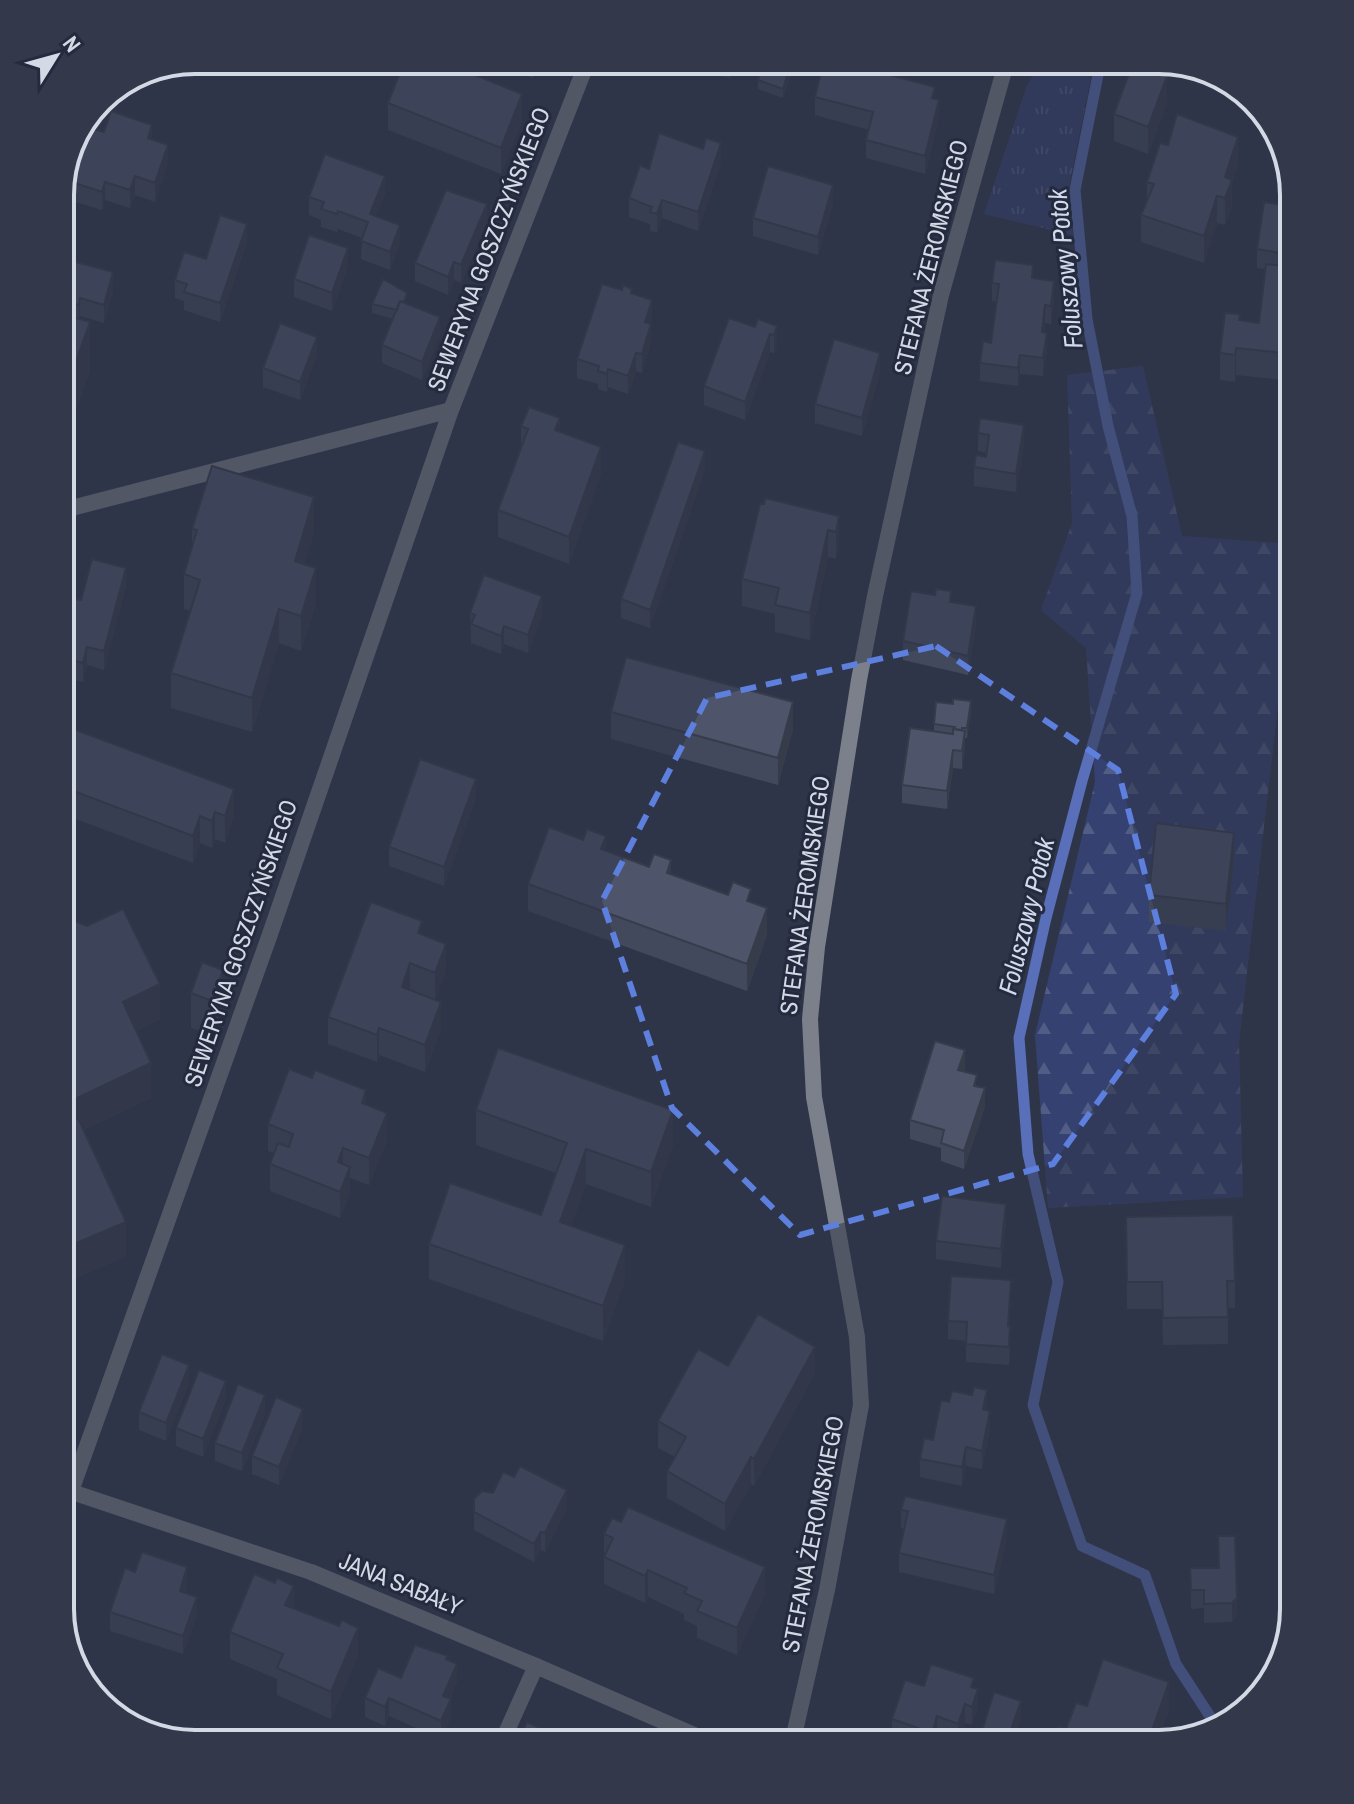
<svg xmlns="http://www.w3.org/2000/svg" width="1354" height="1804" viewBox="0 0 1354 1804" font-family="'Archivo Narrow',sans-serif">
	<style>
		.grass { fill: url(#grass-tufts) }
		.forest { fill: url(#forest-firs) }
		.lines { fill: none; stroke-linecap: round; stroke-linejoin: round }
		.stream { stroke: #596fb9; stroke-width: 11 }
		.service { stroke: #7c808a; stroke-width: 16 }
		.minor { stroke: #7c808a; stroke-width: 16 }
		.tertiary { stroke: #7c808a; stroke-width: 16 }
		.wall { fill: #43495c }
		.shaded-wall { fill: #373c4b }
		.building { fill: #4e556b; stroke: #373c4b; stroke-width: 2 }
		.marked { fill: none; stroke: #5d7fdd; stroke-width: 6; stroke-dasharray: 16 10; stroke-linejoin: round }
		.labels { text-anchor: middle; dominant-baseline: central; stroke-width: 6; stroke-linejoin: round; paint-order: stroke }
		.street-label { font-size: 24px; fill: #d4d9e6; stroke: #252b3e }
		.water-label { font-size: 26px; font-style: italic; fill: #d2daee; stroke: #252b3e }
		.rim { fill: none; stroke: #d4d9e6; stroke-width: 4 }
	</style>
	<defs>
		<pattern id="grass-tufts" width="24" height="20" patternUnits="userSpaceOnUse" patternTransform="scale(2)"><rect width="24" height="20" fill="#354271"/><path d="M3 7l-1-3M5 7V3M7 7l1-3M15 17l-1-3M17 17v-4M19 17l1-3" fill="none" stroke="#515d85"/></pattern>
		<pattern id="forest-firs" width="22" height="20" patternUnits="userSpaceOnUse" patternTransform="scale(2)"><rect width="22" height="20" fill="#354271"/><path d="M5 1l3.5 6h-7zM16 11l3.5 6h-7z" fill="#515d85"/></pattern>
	</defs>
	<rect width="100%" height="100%" fill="#2f3549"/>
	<path class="grass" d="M 1042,63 L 1091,77 L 1068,191 L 1073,235 L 984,214 L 1027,85 Z"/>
	<path class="forest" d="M 1143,366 L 1182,536 L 1294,544 L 1291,594 L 1239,1042 L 1243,1197 L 1048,1208 L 1035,1035 L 1095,782 L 1086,648 L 1041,610 L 1072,523 L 1067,375 Z"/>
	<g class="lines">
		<path class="stream" d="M 1101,60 L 1075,190 L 1087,319 L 1108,426 L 1132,516 L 1137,593 L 1082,781 L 1046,918 L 1019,1038 L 1028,1154 L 1058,1282 L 1033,1405 L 1082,1546 L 1145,1575 L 1176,1664 L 1217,1727"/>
		<path class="service" d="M 501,1744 L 536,1666"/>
		<path class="minor" d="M 60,511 L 451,410
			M 60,1488 L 311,1572 L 536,1666 L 715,1744
			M 71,1491 L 269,937 L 451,410 L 588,60
			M 792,1744 L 827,1590 L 861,1405 L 857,1337 L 814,1097 L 810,1019 L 817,947 L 859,680 L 875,596 L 941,295 L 1007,60"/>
		<path class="tertiary" d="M 1159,60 L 1227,78
			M 1294,1610 L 1288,1241 L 1294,1075"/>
	</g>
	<path class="wall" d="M 508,60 L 550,60 L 548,65 L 540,62 L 533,78 L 508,69 Z
		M 658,60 L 760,60 L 758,72 L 733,65 L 730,78 Z
		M 871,60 L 869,70 L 935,99 L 939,118 L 925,174 L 866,158 L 866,140 L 869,130 L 815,115 L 815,97 Z
		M 793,69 L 783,98 L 758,89 L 758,80 Z
		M 388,103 L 522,121 L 501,174 L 388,130 Z
		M 1167,103 L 1148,154 L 1114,141 L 1114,114 Z
		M 104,132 L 152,139 L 168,163 L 155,202 L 135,195 L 130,208 L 105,200 L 102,210 L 72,201 L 72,182 Z
		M 721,162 L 698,231 L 662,218 L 657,233 L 650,231 L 650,224 L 629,217 L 629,198 L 649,169 Z
		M 1238,164 L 1232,183 L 1232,206 L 1225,225 L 1217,223 L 1204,263 L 1141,242 L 1141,215 L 1147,200 L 1147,182 Z
		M 385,194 L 376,216 L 400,243 L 390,270 L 361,259 L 362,238 L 338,229 L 337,232 L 321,227 L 321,220 L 309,215 L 309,197 Z
		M 1294,195 L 1294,381 L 1236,375 L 1235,382 L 1220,380 L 1220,353 L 1240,320 L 1259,323 L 1265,269 L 1257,268 L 1257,249 L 1284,205 Z
		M 833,203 L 818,255 L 753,236 L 753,218 Z
		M 487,222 L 461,283 L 454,280 L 448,295 L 415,281 L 415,263 Z
		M 247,242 L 220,322 L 184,310 L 184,301 L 175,298 L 175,280 L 206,259 Z
		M 60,255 L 70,260 L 113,291 L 104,323 L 80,316 L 80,319 L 90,370 L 69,429 L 60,426 Z
		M 348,266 L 332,311 L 294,297 L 294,279 Z
		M 1033,278 L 1054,299 L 1051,324 L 1045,323 L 1044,333 L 1047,351 L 1043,376 L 1020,374 L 1018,386 L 980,381 L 980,363 L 991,343 L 997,302 L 992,301 L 992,283 Z
		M 632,293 L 652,318 L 650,324 L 651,342 L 642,373 L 636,371 L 628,394 L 608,387 L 607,392 L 598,389 L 598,384 L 577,378 L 577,359 Z
		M 407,303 L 440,336 L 422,380 L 382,363 L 382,345 L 393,319 L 372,313 L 372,304 Z
		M 777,326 L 777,345 L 774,353 L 770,352 L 745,420 L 704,405 L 704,386 L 755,327 Z
		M 317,355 L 300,400 L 263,387 L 263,368 Z
		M 880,372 L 862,436 L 815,423 L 815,404 Z
		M 980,418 L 1024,444 L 1016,492 L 974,486 L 974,467 L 986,457 L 986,453 L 978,451 L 978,433 Z
		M 521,426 L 560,432 L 601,474 L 569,564 L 498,537 L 498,510 L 521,446 Z
		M 705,470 L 650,628 L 621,618 L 621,599 Z
		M 839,516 L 839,543 L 836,559 L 828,557 L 810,640 L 775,632 L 775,614 L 742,606 L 742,579 Z
		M 192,529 L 314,532 L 304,565 L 316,603 L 301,651 L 279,643 L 252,732 L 171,708 L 171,673 L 190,611 L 184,609 L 184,574 L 192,546 Z
		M 126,586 L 104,670 L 87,665 L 83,682 L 60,676 L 60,626 L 81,600 Z
		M 951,602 L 976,625 L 968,675 L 903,660 L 903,641 Z
		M 470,613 L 542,615 L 528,653 L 504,644 L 501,654 L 471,643 Z
		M 971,711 L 967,738 L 965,738 L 962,769 L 953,768 L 947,809 L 902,803 L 902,785 L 934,731 L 934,724 Z
		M 611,712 L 793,729 L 778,785 L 611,739 Z
		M 60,724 L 234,816 L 225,843 L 215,839 L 212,848 L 200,843 L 193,863 L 60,813 Z
		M 476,798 L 444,886 L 389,866 L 389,847 Z
		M 606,851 L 671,874 L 767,935 L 747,991 L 528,911 L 528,884 Z
		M 1234,860 L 1226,931 L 1149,922 L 1149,895 Z
		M 60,915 L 160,1019 L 136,1031 L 151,1098 L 83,1130 L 126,1256 L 60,1285 L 60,1126 L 68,1123 L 60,1107 Z
		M 422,935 L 446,971 L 435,1000 L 441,1029 L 425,1072 L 379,1055 L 377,1062 L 328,1044 L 328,1017 Z
		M 191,993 L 223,1004 L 212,1035 L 191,1028 Z
		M 965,1068 L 964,1071 L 977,1086 L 985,1107 L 964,1169 L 941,1161 L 941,1148 L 910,1139 L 910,1120 Z
		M 366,1105 L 387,1140 L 369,1185 L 350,1178 L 350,1194 L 340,1218 L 270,1191 L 270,1164 L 274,1153 L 268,1151 L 268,1124 Z
		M 476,1110 L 673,1145 L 651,1207 L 586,1184 L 571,1226 L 625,1280 L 603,1341 L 429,1279 L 429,1244 L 541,1215 L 556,1173 L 476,1145 Z
		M 1126,1217 L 1235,1281 L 1235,1308 L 1228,1308 L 1228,1344 L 1163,1345 L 1162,1309 L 1127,1309 Z
		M 1006,1222 L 1001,1268 L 936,1259 L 936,1241 Z
		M 1011,1299 L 1009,1326 L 1010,1344 L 1009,1365 L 966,1362 L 966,1341 L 948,1339 L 948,1321 Z
		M 728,1366 L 815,1373 L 754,1486 L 751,1484 L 725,1531 L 667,1498 L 667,1471 L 675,1457 L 658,1448 L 658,1421 Z
		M 189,1383 L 166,1441 L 139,1430 L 139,1412 Z
		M 226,1399 L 203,1457 L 176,1446 L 176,1428 Z
		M 987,1410 L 990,1429 L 982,1469 L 966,1466 L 962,1486 L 920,1477 L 920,1459 L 933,1440 Z
		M 265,1414 L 242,1471 L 215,1461 L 215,1443 Z
		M 303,1427 L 279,1485 L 252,1474 L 252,1456 Z
		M 474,1499 L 567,1509 L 545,1552 L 541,1550 L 534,1562 L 474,1530 Z
		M 901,1510 L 1007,1537 L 994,1594 L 899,1572 L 899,1553 L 904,1529 L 901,1528 Z
		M 604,1534 L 765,1594 L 737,1655 L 697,1638 L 697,1626 L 684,1620 L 684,1614 L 648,1597 L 645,1603 L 604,1584 Z
		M 1190,1568 L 1218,1568 L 1237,1616 L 1232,1622 L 1204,1623 L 1204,1608 L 1191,1609 Z
		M 135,1572 L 187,1585 L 185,1593 L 197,1615 L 183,1654 L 110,1631 L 110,1612 Z
		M 294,1609 L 358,1655 L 331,1719 L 277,1695 L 277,1679 L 230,1659 L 230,1632 Z
		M 448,1659 L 457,1682 L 450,1699 L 451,1717 L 441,1739 L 389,1716 L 385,1726 L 365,1717 L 365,1698 L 401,1678 Z
		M 924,1686 L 974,1688 L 978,1707 L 972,1725 L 965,1723 L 958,1742 L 937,1735 L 934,1744 L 911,1744 L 892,1737 L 892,1719 Z
		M 1087,1706 L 1169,1709 L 1157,1744 L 1052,1744 Z"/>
	<path class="shaded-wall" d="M 533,60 L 540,60 L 533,78 Z
		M 730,60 L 733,60 L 733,65 L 730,78 Z
		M 793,60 L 793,69 L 783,98 L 783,89 Z
		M 867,60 L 871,60 L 871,62 L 864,87 L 864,68 Z
		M 1167,76 L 1167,103 L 1148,154 L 1148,127 Z
		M 522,94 L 522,121 L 501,174 L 501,148 Z
		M 939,100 L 939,118 L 925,174 L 925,156 Z
		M 152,125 L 152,143 L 148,138 Z
		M 1238,137 L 1238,164 L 1232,183 L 1232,206 L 1225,225 L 1225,177 Z
		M 721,143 L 721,162 L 698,231 L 698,212 Z
		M 168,145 L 168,163 L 155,202 L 155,183 Z
		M 135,176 L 135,195 L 130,208 L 130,190 Z
		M 385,176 L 385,194 L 370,232 L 370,214 Z
		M 105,182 L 105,200 L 102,210 L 102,192 Z
		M 833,185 L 833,203 L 818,255 L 818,237 Z
		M 1217,196 L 1217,223 L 1204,263 L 1204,236 Z
		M 662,200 L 662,218 L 657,233 L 657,214 Z
		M 487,204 L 487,222 L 461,283 L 461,265 Z
		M 247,224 L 247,242 L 220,322 L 220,303 Z
		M 400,225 L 400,243 L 390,270 L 390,252 Z
		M 348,248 L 348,266 L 332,311 L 332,293 Z
		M 454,262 L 454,280 L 448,295 L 448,277 Z
		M 113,272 L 113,291 L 104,323 L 104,305 Z
		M 1054,281 L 1054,299 L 1051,324 L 1051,306 Z
		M 80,298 L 80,316 L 79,324 L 79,305 Z
		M 652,300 L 652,318 L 645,341 L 645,322 Z
		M 1045,305 L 1045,323 L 1042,350 L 1042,332 Z
		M 440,317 L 440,336 L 422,380 L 422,362 Z
		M 90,322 L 90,370 L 69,429 L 69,381 Z
		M 651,324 L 651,342 L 642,373 L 642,354 Z
		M 777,326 L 777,345 L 774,353 L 774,335 Z
		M 1047,333 L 1047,351 L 1043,376 L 1043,358 Z
		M 770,334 L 770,352 L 745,420 L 745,402 Z
		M 317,337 L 317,355 L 300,400 L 300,382 Z
		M 1236,348 L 1236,375 L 1235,382 L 1235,355 Z
		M 636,353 L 636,371 L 628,394 L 628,376 Z
		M 880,353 L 880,372 L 862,436 L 862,418 Z
		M 1020,355 L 1020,374 L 1018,386 L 1018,368 Z
		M 608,369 L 608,387 L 607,392 L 607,374 Z
		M 560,418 L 560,445 L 555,430 Z
		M 1024,425 L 1024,444 L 1016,492 L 1016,474 Z
		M 601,447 L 601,474 L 569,564 L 569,537 Z
		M 705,451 L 705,470 L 650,628 L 650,610 Z
		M 314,497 L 314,532 L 295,596 L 295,561 Z
		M 839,516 L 839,543 L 836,559 L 836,532 Z
		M 828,530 L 828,557 L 810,640 L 810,613 Z
		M 126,568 L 126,586 L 104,670 L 104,651 Z
		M 316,568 L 316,603 L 301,651 L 301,616 Z
		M 542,596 L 542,615 L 528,653 L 528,635 Z
		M 976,606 L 976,625 L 968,675 L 968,656 Z
		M 279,609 L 279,643 L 252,732 L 252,698 Z
		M 504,626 L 504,644 L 501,654 L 501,636 Z
		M 87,647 L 87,665 L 83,682 L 83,663 Z
		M 971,701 L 971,711 L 967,738 L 967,728 Z
		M 793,702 L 793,729 L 778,785 L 778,758 Z
		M 965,731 L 965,749 L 962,769 L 962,751 Z
		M 953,750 L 953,768 L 947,809 L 947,791 Z
		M 476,779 L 476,798 L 444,886 L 444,867 Z
		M 234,789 L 234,816 L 225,843 L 225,816 Z
		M 215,812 L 215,839 L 212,848 L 212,821 Z
		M 200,816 L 200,843 L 193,863 L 193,836 Z
		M 1234,833 L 1234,860 L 1226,931 L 1226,904 Z
		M 606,836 L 606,863 L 601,849 Z
		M 671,860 L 671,887 L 667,873 Z
		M 767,908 L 767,935 L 747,991 L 747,964 Z
		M 446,944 L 446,971 L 435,1000 L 435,973 Z
		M 410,963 L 410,990 L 402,987 Z
		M 223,970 L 223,1004 L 212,1035 L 212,1001 Z
		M 160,984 L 160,1019 L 123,1037 L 123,1002 Z
		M 441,1002 L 441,1029 L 425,1072 L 425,1045 Z
		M 379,1028 L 379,1055 L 377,1062 L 377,1035 Z
		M 965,1050 L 965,1068 L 958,1088 L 958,1070 Z
		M 151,1063 L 151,1098 L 73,1134 L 73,1100 Z
		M 985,1088 L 985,1107 L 964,1169 L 964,1151 Z
		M 366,1090 L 366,1117 L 362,1103 Z
		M 673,1110 L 673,1145 L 651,1207 L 651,1172 Z
		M 387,1113 L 387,1140 L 369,1185 L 369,1158 Z
		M 343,1148 L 343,1175 L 338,1162 Z
		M 586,1149 L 586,1184 L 560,1257 L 560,1222 Z
		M 350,1167 L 350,1194 L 340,1218 L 340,1192 Z
		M 1006,1204 L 1006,1222 L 1001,1268 L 1001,1249 Z
		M 126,1222 L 126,1256 L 60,1285 L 60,1250 Z
		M 625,1245 L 625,1280 L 603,1341 L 603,1306 Z
		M 1011,1280 L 1011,1299 L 1008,1344 L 1008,1326 Z
		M 815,1347 L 815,1373 L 754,1486 L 754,1459 Z
		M 189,1365 L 189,1383 L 166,1441 L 166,1423 Z
		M 226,1381 L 226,1399 L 203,1457 L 203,1439 Z
		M 987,1390 L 987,1408 L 983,1428 L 983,1409 Z
		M 265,1395 L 265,1414 L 242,1471 L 242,1453 Z
		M 303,1409 L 303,1427 L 279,1485 L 279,1467 Z
		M 990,1411 L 990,1429 L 982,1469 L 982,1451 Z
		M 966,1447 L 966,1466 L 962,1486 L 962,1467 Z
		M 751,1457 L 751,1484 L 725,1531 L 725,1504 Z
		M 567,1490 L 567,1509 L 545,1552 L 545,1533 Z
		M 1007,1519 L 1007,1537 L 994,1594 L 994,1575 Z
		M 541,1532 L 541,1550 L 534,1562 L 534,1544 Z
		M 187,1567 L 187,1585 L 180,1609 L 180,1591 Z
		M 765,1567 L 765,1594 L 737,1655 L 737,1628 Z
		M 648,1570 L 648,1597 L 645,1603 L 645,1576 Z
		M 294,1586 L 294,1612 L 285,1605 Z
		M 197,1597 L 197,1615 L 183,1654 L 183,1636 Z
		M 1237,1598 L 1237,1616 L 1232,1622 L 1232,1603 Z
		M 358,1628 L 358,1655 L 331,1719 L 331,1692 Z
		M 457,1664 L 457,1682 L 443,1714 L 443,1696 Z
		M 1169,1682 L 1169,1709 L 1157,1744 L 1151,1744 L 1151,1733 Z
		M 978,1689 L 978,1707 L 972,1725 L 972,1707 Z
		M 389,1698 L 389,1716 L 385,1726 L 385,1707 Z
		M 451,1699 L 451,1717 L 441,1739 L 441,1721 Z
		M 1021,1701 L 1021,1719 L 1012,1744 L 1006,1744 Z
		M 965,1704 L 965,1723 L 958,1742 L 958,1724 Z
		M 937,1716 L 937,1735 L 934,1744 L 932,1744 L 932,1733 Z
		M 1138,1729 L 1138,1744 L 1132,1744 Z"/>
	<path class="building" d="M 405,60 L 438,60 L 522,94 L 501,148 L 388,103 Z
		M 764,60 L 792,60 L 783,89 L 758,80 Z
		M 824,60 L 867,60 L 864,68 L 935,87 L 932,98 L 939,100 L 925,156 L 866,140 L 873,112 L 815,97 Z
		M 1133,63 L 1167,76 L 1148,127 L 1114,114 Z
		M 111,111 L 152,125 L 148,138 L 168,145 L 155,183 L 135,176 L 130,190 L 105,182 L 102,192 L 72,182 L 90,128 L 104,132 Z
		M 1177,114 L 1238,137 L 1225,177 L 1232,180 L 1225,198 L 1217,196 L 1204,236 L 1141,215 L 1154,184 L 1147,182 L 1160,143 L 1168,145 Z
		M 659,133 L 703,149 L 706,138 L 721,143 L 698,212 L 662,200 L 657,214 L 650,212 L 652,207 L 629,198 L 640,165 L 649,169 Z
		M 325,154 L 385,176 L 370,214 L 400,225 L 390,252 L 361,241 L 368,222 L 338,211 L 337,214 L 321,209 L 324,202 L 309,197 Z
		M 768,166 L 833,185 L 818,237 L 753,218 Z
		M 1289,180 L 1294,195 L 1293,255 L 1257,249 L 1264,202 L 1284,205 Z
		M 446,190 L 487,204 L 461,265 L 454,262 L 448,277 L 415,263 Z
		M 220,215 L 247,224 L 220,303 L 184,292 L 187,284 L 175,280 L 184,252 L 206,259 Z
		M 309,235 L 348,248 L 332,293 L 294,279 Z
		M 60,255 L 70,257 L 69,260 L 113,272 L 104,305 L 80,298 L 79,305 L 60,300 Z
		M 995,260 L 1033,265 L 1032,278 L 1054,281 L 1051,306 L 1045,305 L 1042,332 L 1047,333 L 1043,358 L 1020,355 L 1018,368 L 980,363 L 983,341 L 991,343 L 999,284 L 992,283 Z
		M 1266,264 L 1294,267 L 1294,354 L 1236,348 L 1235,355 L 1220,353 L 1225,313 L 1240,314 L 1239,320 L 1259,323 Z
		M 383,279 L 407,293 L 404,302 L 400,301 L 397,310 L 372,304 Z
		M 602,284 L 622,290 L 623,285 L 632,289 L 631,293 L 652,300 L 645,322 L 651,324 L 642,354 L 636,353 L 628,376 L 608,369 L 607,374 L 598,371 L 599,366 L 577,359 Z
		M 400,301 L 440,317 L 422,362 L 382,345 Z
		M 60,313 L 90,322 L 69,381 L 60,378 Z
		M 729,318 L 755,327 L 758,319 L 777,326 L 774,335 L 770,334 L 745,402 L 704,386 Z
		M 280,323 L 317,337 L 300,382 L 263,368 Z
		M 834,339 L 880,353 L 862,418 L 815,404 Z
		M 529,407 L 560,418 L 555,430 L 601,447 L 569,537 L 498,510 L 528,429 L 521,426 Z
		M 980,418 L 1024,425 L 1016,474 L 974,467 L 976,455 L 986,457 L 989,435 L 978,433 Z
		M 678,442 L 705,451 L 650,610 L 621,599 Z
		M 212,466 L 314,497 L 295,561 L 316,568 L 301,616 L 279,609 L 252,698 L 171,673 L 200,580 L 184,574 L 197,530 L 192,529 Z
		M 765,498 L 839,516 L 836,532 L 828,530 L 810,613 L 775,605 L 779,588 L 742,579 L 760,504 L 764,504 Z
		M 92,559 L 126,568 L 104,651 L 87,647 L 83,663 L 60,657 L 60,626 L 68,597 L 81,600 Z
		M 484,575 L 542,596 L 528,635 L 504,626 L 501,636 L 471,624 L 475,615 L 470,613 Z
		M 936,589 L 951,591 L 950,602 L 976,606 L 968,656 L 903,641 L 911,591 L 935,595 Z
		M 626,657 L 793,702 L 778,758 L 611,712 Z
		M 953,699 L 971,701 L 967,728 L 962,728 L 962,730 L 954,729 L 955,727 L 934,724 L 936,702 L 953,704 Z
		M 60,724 L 234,789 L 225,816 L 215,812 L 212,821 L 200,816 L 193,836 L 60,786 Z
		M 910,728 L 953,734 L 953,729 L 965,731 L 962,751 L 953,750 L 947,791 L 902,785 Z
		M 420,759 L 476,779 L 444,867 L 389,847 Z
		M 1156,823 L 1234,833 L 1226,904 L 1149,895 Z
		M 549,827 L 583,840 L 587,829 L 606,836 L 601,849 L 649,867 L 654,854 L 671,860 L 667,873 L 728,895 L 733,882 L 751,889 L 747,901 L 767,908 L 747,964 L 528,884 Z
		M 371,902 L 422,921 L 418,933 L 446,944 L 435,973 L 410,963 L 402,987 L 441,1002 L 425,1045 L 379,1028 L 377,1035 L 328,1017 Z
		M 123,909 L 160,984 L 123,1002 L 151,1063 L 73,1100 L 60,1072 L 60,915 L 87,926 Z
		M 202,962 L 223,970 L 212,1001 L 191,993 Z
		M 935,1041 L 965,1050 L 958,1070 L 977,1075 L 974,1086 L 985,1088 L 964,1151 L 941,1143 L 944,1130 L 910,1120 Z
		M 498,1048 L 673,1110 L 651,1172 L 586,1149 L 560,1222 L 625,1245 L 603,1306 L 429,1244 L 450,1183 L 541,1215 L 567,1143 L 476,1110 Z
		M 289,1069 L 312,1078 L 315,1070 L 366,1090 L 362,1103 L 387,1113 L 369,1158 L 343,1148 L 338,1162 L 350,1167 L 340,1192 L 270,1164 L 278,1143 L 289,1147 L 293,1134 L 268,1124 Z
		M 78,1118 L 126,1222 L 60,1250 L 60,1126 Z
		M 942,1196 L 1006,1204 L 1001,1249 L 936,1241 Z
		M 1233,1215 L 1235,1281 L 1227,1281 L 1228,1317 L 1163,1318 L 1162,1282 L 1127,1282 L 1126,1217 Z
		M 951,1276 L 1011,1280 L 1008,1326 L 1010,1326 L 1009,1347 L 966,1344 L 967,1322 L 948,1321 Z
		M 758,1314 L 815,1347 L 754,1459 L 751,1457 L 725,1504 L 667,1471 L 686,1437 L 658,1421 L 698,1349 L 728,1366 Z
		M 162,1354 L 189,1365 L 166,1423 L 139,1412 Z
		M 199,1370 L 226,1381 L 203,1439 L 176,1428 Z
		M 238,1384 L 265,1395 L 242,1453 L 215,1443 Z
		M 974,1387 L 987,1390 L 983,1409 L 990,1411 L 982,1451 L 966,1447 L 962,1467 L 920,1459 L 924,1438 L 933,1440 L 941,1400 L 949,1402 L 952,1391 L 972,1395 Z
		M 276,1397 L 303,1409 L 279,1467 L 252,1456 Z
		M 520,1466 L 567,1490 L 545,1533 L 541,1532 L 534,1544 L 474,1512 L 474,1499 L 482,1491 L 493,1493 L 503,1472 L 514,1477 Z
		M 905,1496 L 1007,1519 L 994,1575 L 899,1553 L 908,1511 L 901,1510 Z
		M 628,1507 L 765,1567 L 737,1628 L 697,1611 L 702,1601 L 684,1593 L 687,1588 L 648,1570 L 645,1576 L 604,1557 L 613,1538 L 604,1534 L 612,1518 L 621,1522 Z
		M 1218,1536 L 1235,1536 L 1237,1598 L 1232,1603 L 1204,1604 L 1204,1590 L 1191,1590 L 1190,1568 L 1219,1568 Z
		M 142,1552 L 187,1567 L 180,1591 L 197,1597 L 183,1636 L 110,1612 L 125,1568 L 135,1572 Z
		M 254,1574 L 275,1583 L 277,1578 L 294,1586 L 285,1605 L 339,1626 L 342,1620 L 358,1628 L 331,1692 L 277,1668 L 283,1654 L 230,1632 Z
		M 415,1645 L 448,1656 L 446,1659 L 457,1664 L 443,1696 L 451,1699 L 441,1721 L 389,1698 L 385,1707 L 365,1698 L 378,1668 L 401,1678 Z
		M 1103,1659 L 1169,1682 L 1151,1733 L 1138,1729 L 1132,1744 L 1052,1744 L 1058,1726 L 1066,1729 L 1076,1703 L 1087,1706 Z
		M 931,1664 L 974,1678 L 971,1687 L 978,1689 L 972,1707 L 965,1704 L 958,1724 L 937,1716 L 932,1733 L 892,1719 L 905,1680 L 924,1686 Z
		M 994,1692 L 1021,1701 L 1006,1744 L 978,1744 Z
		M 527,1722 L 571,1743 L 571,1744 L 522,1744 L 518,1742 Z"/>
	<path d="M0 0H1354V1804H0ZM 936,646 L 1118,770 L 1176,994 L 1053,1164 L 800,1235 L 672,1108 L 602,901 L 707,698 Z" fill="#2f3549" fill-opacity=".55" fill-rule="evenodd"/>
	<path class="marked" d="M 936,646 L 1118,770 L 1176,994 L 1053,1164 L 800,1235 L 672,1108 L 602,901 L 707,698 Z"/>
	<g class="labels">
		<g class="street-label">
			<text transform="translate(488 249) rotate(-69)">SEWERYNA GOSZCZYŃSKIEGO</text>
			<text transform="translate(930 257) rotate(-76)">STEFANA ŻEROMSKIEGO</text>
			<text transform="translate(804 895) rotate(-82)">STEFANA ŻEROMSKIEGO</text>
			<text transform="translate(240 943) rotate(-71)">SEWERYNA GOSZCZYŃSKIEGO</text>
			<text transform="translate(812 1534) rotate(-79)">STEFANA ŻEROMSKIEGO</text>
			<text transform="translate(401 1583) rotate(22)">JANA SABAŁY</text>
		</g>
		<g class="water-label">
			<text transform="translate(1065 269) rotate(-96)">Foluszowy Potok</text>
			<text transform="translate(1026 916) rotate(-76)">Foluszowy Potok</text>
		</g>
	</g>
	<path d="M0 0H1354V1804H0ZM195 74H1159A121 121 0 0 1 1280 195V1609A121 121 0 0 1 1159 1730H195A121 121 0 0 1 74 1609V195A121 121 0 0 1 195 74Z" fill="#33394b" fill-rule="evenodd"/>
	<path class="rim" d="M195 74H1159A121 121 0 0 1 1280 195V1609A121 121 0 0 1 1159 1730H195A121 121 0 0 1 74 1609V195A121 121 0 0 1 195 74Z"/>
	<g transform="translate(56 56) rotate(53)" stroke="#252b3e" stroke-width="6" paint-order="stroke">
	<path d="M0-6L14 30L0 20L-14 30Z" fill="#d4d9e6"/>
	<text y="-12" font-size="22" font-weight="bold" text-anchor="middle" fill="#d4d9e6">N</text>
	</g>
</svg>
